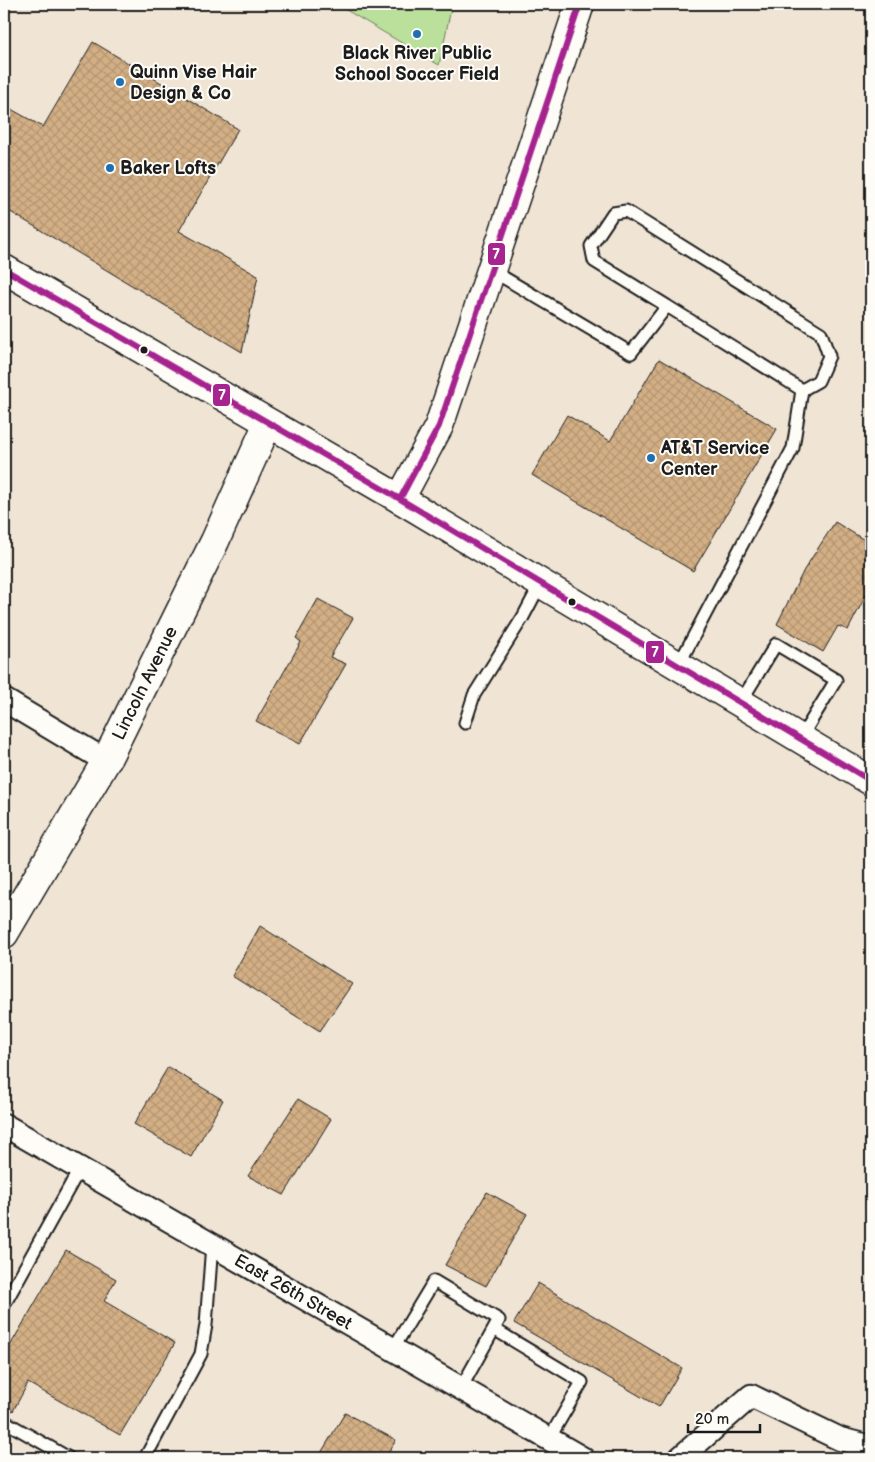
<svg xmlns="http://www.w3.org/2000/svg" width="875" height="1462" viewBox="0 0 875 1462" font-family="'Balsamiq Sans',sans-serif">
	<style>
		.grass { fill: #bae09c; stroke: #6b7e5c }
		.building { fill: url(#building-cross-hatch); stroke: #1c1c1c }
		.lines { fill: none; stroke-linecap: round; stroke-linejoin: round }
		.lane-casing { stroke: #1c1c1c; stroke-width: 15 }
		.street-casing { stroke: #1c1c1c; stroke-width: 26 }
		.secondary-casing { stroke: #1c1c1c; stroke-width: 31 }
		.lane { stroke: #fdfcf7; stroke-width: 11 }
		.street { stroke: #fdfcf7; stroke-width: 22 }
		.secondary { stroke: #fdfcf7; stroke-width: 28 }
		.bus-1-casing { stroke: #fdfcf7; stroke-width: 10 }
		.bus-1 { stroke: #a5248f; stroke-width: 6 }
		.poi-dot { fill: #1f6fb2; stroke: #fdfcf7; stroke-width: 2 }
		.bus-dot { fill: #1c1c1c; stroke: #fdfcf7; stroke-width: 2 }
		.labels { text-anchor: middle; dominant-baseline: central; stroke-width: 4; stroke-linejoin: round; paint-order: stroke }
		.poi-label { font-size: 18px; font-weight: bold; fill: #1c1c1c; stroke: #fdfcf7; text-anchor: start }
		.street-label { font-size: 18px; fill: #1c1c1c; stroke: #fdfcf7 }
		.line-badge { stroke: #fdfcf7; stroke-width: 2 }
		.badge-label { font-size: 14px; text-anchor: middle; font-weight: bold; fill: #fff }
	</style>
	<defs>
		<pattern id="building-cross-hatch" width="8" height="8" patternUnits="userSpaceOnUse" patternTransform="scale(1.25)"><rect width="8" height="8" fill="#d3af85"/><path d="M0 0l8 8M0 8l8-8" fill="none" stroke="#b59672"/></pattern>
	</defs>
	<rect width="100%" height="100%" fill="#f0e5d5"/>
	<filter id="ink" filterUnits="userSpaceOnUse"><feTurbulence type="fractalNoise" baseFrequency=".02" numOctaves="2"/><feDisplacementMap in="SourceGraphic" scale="10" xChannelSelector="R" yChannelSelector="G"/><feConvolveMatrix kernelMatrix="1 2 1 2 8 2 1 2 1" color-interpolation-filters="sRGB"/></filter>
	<g filter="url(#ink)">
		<path class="grass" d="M 336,4 L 452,4 L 439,65 Z"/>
		<path class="building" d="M 93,42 L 238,129 L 179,231 L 258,276 L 242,352 L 4,208 L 4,122 L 11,109 L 43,127 Z
			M 659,359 L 777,429 L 693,571 L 532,475 L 567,415 L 610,441 Z
			M 835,522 L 871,544 L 871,596 L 866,595 L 848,630 L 838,626 L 823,652 L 777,624 L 804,570 Z
			M 318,599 L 353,618 L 330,657 L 346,664 L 300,744 L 256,721 L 301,642 L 296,638 Z
			M 260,926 L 352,984 L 320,1031 L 232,976 Z
			M 168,1067 L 223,1100 L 191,1157 L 134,1124 Z
			M 298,1099 L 331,1119 L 284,1195 L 248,1176 Z
			M 487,1192 L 527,1214 L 486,1286 L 445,1265 Z
			M 66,1250 L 116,1279 L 104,1301 L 175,1343 L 120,1435 L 28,1383 L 13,1411 L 4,1406 L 4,1356 Z
			M 538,1283 L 682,1368 L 659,1407 L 514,1323 Z
			M 345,1413 L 396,1440 L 385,1458 L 318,1458 Z"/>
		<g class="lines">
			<g class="lane-casing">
				<path id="lane" d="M 491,270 L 631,353 L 667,306 L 594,261 L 591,246 L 613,213 L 626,211 L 821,333 L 829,356 L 818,381 L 802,390 L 667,306
					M 678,666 L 793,448 L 802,390
					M 740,703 L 776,644 L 836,680 L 800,739
					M 465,723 L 474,695 L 523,617 L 541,583
					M 4,1305 L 80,1168
					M 494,1329 L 582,1382 L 549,1439
					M 393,1349 L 434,1281 L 499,1320 L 461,1388
					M 4,1421 L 69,1458
					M 145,1458 L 201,1354 L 206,1325 L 212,1244"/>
			</g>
			<g class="street-casing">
				<g id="street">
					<path d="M 4,700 L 106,761"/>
					<path id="s1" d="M 4,1125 L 582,1458"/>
					<path d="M 680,1458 L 751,1396 L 840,1439 L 871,1447"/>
				</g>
			</g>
			<g class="secondary-casing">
				<g id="secondary">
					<path d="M 4,269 L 400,499 L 871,781"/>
					<path d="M 400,499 L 439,426 L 580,4"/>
					<path id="s2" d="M 4,934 L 106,761 L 215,541 L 268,423"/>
				</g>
			</g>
			<use href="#lane" class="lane"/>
			<use href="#street" class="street"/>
			<use href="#secondary" class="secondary"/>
			<g class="bus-1-casing">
				<path id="bus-1" d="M 4,269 L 400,499 L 871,781
					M 400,499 L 439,426 L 580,4"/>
			</g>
			<use href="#bus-1" class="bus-1"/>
		</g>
	</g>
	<g class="poi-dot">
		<circle cx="417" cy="34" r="5"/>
		<circle cx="120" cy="82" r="5"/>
		<circle cx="110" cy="168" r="5"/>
		<circle cx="651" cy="458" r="5"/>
	</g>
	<g class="bus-dot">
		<circle cx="144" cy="350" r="4.5"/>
		<circle cx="572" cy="602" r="4.5"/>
	</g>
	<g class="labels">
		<g class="poi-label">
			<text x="417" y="53" text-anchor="middle">Black River Public<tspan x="417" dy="21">School Soccer Field</tspan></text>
			<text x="130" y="72">Quinn Vise Hair<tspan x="130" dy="21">Design &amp; Co</tspan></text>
			<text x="120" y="168">Baker Lofts</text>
			<text x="661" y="448">AT&amp;T Service<tspan x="661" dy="21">Center</tspan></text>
		</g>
		<g class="street-label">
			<text stroke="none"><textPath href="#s2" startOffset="288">Lincoln Avenue</textPath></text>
			<text stroke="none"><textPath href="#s1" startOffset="334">East 26th Street</textPath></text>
		</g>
	</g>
	<g class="line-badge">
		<rect x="487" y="242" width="19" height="24" rx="5" fill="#a5248f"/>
		<rect x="212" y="383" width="19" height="24" rx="5" fill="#a5248f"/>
		<rect x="645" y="640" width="20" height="24" rx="5" fill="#a5248f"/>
	</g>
	<g class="badge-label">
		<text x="496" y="259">7</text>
		<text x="222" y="400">7</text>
		<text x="655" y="657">7</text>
	</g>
	<rect width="875" height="1462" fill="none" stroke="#fdfcf7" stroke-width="20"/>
	<rect x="10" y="10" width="855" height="1442" fill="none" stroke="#1c1c1c" stroke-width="2" filter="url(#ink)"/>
	<path d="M688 1424v8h72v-8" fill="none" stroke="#1c1c1c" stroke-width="2.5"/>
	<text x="695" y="1424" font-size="15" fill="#1c1c1c" stroke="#fdfcf7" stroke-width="4" paint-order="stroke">20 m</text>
</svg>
